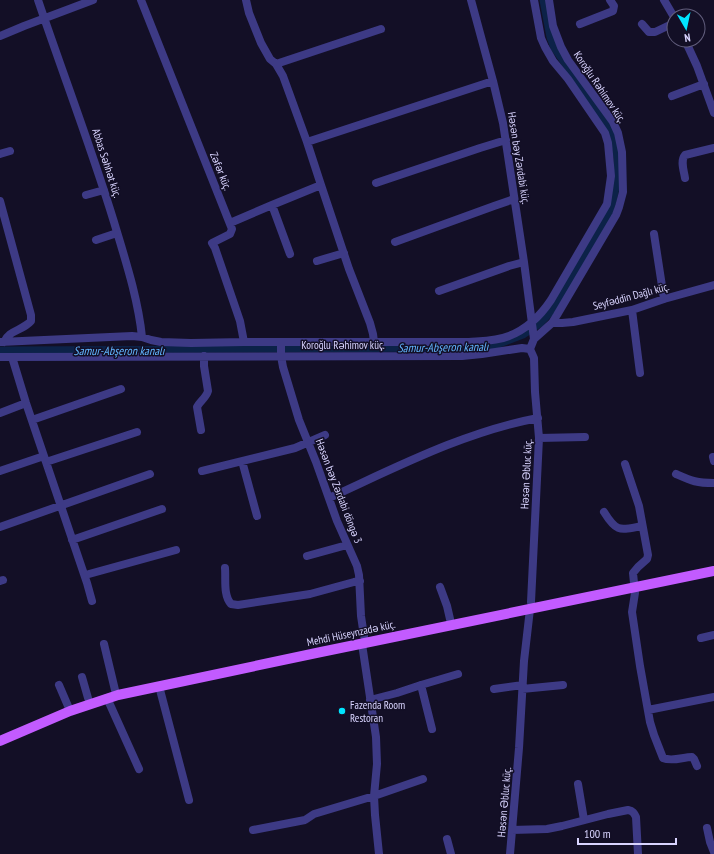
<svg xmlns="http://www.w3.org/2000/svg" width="714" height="854" viewBox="0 0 714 854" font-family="'PT Sans Narrow',sans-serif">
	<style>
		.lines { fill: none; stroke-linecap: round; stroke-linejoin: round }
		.canal { stroke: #0c2248; stroke-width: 7 }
		.minor { stroke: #3d3a85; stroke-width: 8 }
		.major { stroke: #c25bff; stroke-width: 10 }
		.poi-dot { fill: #00e5ff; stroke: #130f26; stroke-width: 1.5 }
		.labels { text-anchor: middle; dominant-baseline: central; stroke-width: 3; stroke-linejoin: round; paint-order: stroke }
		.street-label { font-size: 11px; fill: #d9d4ff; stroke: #130f26 }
		.poi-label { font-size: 11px; fill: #d9d4ff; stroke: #130f26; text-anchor: start }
		.water-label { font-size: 12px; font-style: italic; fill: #62b6ff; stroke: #130f26 }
	</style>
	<rect width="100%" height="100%" fill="#130f26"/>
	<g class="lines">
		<path class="canal" d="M 0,350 L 475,348 L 494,346 L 523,335 L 541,323 L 551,312 L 609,214 C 620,185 621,151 607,124 L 554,48 L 550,37 L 543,0"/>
		<path class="minor" d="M 38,0 C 63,74 91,147 114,222 C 125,259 138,298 142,337
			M 141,0 L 232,229 L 230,234 L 212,243 L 215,248 L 240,321 L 244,342
			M 246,0 L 249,13 L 261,43 L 270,59 L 276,64 L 283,76 L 307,142 L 321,185 L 349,269 L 370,323 L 373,334 L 374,342
			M 471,0 L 493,81 L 503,123 L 524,262 L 534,339
			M 664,0 L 674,17
			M 580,24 L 613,11 L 614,6 L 610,0
			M 642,24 L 649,32 L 655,32 L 674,23
			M 0,36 L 24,26 L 93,0
			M 685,40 L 697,66 L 714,113
			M 276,64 L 381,29
			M 672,96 L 704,84
			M 307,142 L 493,81
			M 0,154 L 10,151
			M 685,178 C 684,171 680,161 685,155 L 714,148
			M 376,183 L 480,148 L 506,140
			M 86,195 L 104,190
			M 0,201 L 31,315 L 31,321 C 22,331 9,330 4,342
			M 272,205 L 290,254
			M 230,223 L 272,205 L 321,185
			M 654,234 L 664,299
			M 96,240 L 117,233
			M 395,242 L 494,206 L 514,199
			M 317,261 L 344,253
			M 439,291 L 509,266 L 524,262
			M 632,310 L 640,373
			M 552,323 L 562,323 L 573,322 L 632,310 L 664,299 L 714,285
			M 0,342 L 132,336 L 142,337 L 151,340 L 161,342 L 191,343 L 244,342 L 469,342 C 482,341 497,341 509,336 C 527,329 541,315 551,300 L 607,204 L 611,176 L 608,143 L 605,133 L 568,79 L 553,61 L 545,47 L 541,38 L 534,0
			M 281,342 L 281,356 L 283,367 L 299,420 L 316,462 L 337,521 L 357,566 L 359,575 L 361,616 L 364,636
			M 530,349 L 534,339 L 552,323 L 557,315 L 616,215 L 619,207 L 623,192 L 622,152 L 618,133 L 613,122 L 568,60 L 561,47 L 553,26 L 549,0
			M 530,349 L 534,358 L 535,392 L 539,438 L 531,602
			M 0,357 L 462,356 L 482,354 L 522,348 L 530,349
			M 12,357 L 26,403 L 87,583 L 92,601
			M 0,413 L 26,403
			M 32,420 L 121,389
			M 201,430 L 197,407 C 200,401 206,398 208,391 L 204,366 L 204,356
			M 539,438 L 585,437
			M 713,457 L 714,461
			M 242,461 L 257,516
			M 46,462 L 137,432
			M 625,464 L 639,506 L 648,555 L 647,559 L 638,567 L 633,573 L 635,593 L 632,612 L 640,666 L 650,722 L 654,735 L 663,758 C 672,762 683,757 692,757 L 694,759 L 697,766
			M 0,471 L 44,456
			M 202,471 L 295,448 L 325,435
			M 676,474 C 692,481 696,483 714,483
			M 329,498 C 397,467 464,432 538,418
			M 604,512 C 617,533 620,530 642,526
			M 0,527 L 150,474
			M 72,540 L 162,509
			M 307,556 L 347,545
			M 225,568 C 226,579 223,595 231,604 L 238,605 L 310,594 L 354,582 L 360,581
			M 89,574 L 176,550
			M 0,581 L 3,580
			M 440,587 L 447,606 L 450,619
			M 701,638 L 714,635
			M 104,644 L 115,690
			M 362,644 L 376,737 L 377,764 L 374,796 L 375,815 L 379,854
			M 82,677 L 88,698
			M 59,685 L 68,706
			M 421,685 L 432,729
			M 159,686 L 189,800
			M 494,689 L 523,685
			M 522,689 L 563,685
			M 107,698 L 139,769
			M 370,700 L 397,693 L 421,685 L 458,674
			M 648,710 L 714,697
			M 578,784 L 584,820
			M 707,828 L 710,842 L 714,852
			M 253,830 L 305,820 L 314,814 L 374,796 L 423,779
			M 512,830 L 547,829 L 562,826 L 608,814 L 628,810 C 633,811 634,813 636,817 L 638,854
			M 447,839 L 451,854
			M 510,854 L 519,748 L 524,661 L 530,609"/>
		<path class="major" d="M 0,741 L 70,711 L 118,695 L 321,652 L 714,571"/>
	</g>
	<circle class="poi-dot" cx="342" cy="711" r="4"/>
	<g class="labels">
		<g class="street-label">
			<text transform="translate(600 87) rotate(56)">Koroğlu Rəhimov küç.</text>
			<text transform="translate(519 158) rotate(81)">Həsən bəy Zərdabi küç.</text>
			<text transform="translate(107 163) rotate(72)">Abbas Səhhət küç.</text>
			<text transform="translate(221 171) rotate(68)">Zəfər küç.</text>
			<text transform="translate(631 296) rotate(-15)">Seyfəddin Dağlı küç.</text>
			<text x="343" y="345">Koroğlu Rəhimov küç.</text>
			<text transform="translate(526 474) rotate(-87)">Həsən Əbluc küç.</text>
			<text transform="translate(339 491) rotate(69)">Həsən bəy Zərdabi döngə 3</text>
			<text transform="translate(351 633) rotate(-12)">Mehdi Hüseynzadə küç.</text>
			<text transform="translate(504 802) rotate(-85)">Həsən Əbluc küç.</text>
		</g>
		<g class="poi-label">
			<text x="350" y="705">Fazenda Room<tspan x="350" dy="13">Restoran</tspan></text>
		</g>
		<g class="water-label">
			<text transform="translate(443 347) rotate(-1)">Samur-Abşeron kanalı</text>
			<text x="119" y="350">Samur-Abşeron kanalı</text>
		</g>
	</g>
	<g transform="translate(686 28) rotate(171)"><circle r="19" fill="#130f26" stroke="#625e7d"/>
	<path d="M0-3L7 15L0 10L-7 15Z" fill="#00e5ff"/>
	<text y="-6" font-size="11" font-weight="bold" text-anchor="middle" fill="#d9d4ff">N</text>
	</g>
	<path d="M578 838v6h98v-6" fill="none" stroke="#d9d4ff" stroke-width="2"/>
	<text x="584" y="838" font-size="12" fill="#d9d4ff" stroke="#130f26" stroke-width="3" paint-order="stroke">100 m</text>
</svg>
